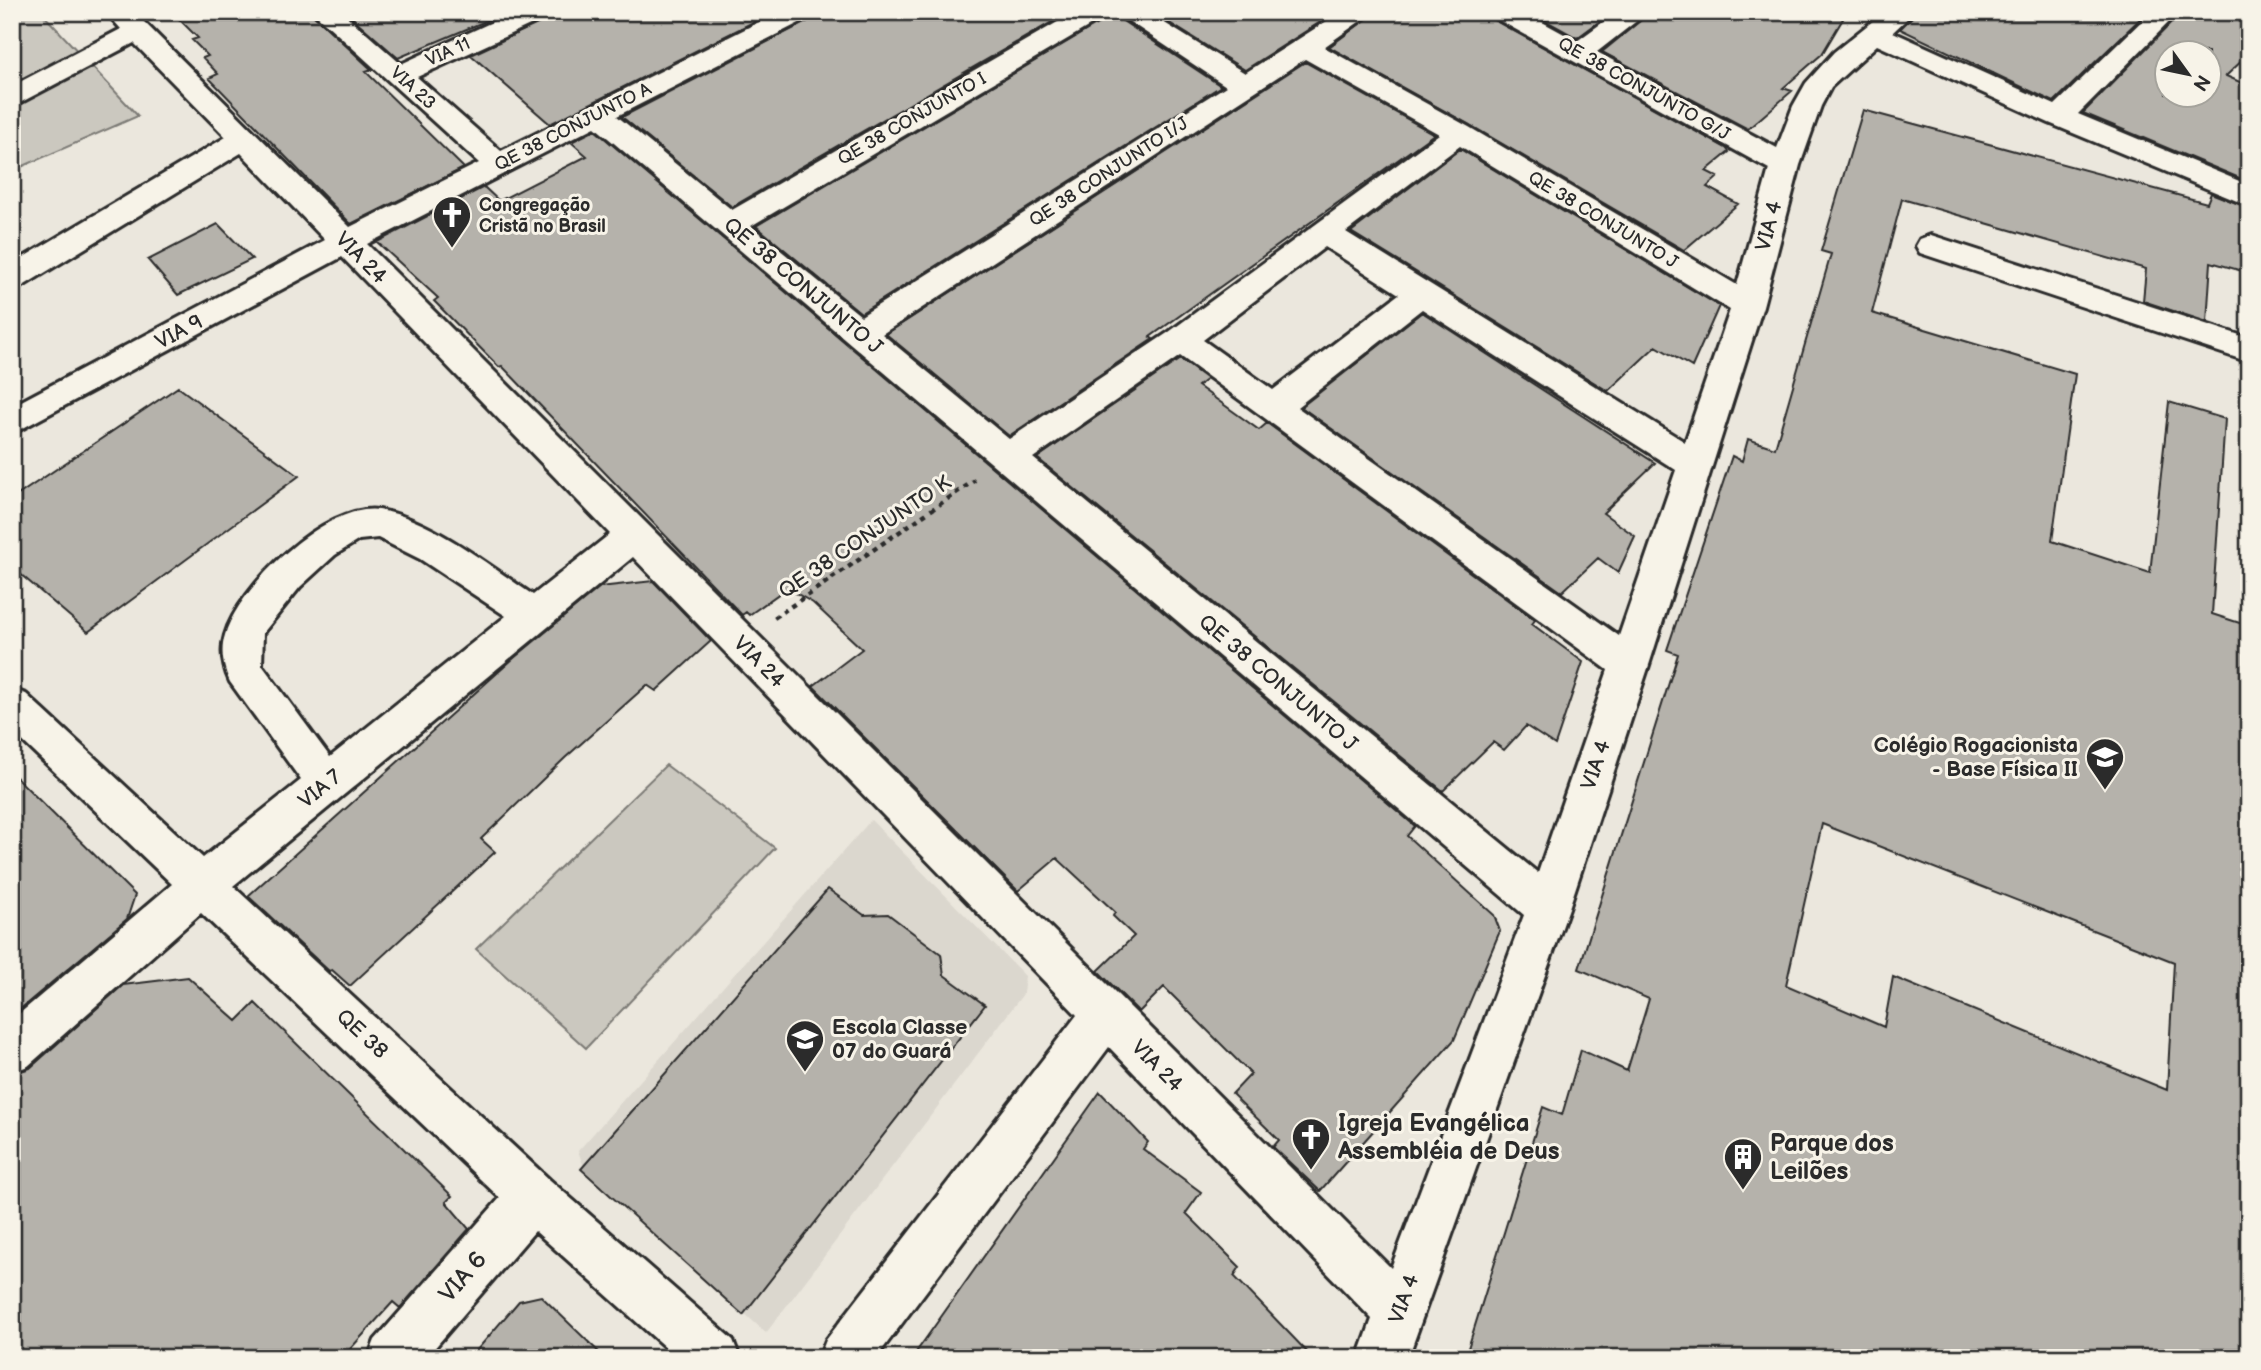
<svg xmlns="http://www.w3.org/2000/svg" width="2261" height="1370" viewBox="0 0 2261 1370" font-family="'Balsamiq Sans',sans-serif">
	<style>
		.built { fill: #dbd7ce }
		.green { fill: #cbc8bf; stroke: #7b7a75; stroke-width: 2 }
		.building { fill: #b5b2ab; stroke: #2b2b2b; stroke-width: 2; fill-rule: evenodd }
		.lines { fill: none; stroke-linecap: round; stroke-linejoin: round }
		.minor-casing { stroke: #2b2b2b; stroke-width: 6 }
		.path { stroke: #2b2b2b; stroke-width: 4.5; stroke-dasharray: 5 5; stroke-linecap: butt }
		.minor { fill: #f7f3e8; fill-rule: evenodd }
		.labels { text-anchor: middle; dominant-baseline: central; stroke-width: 6; stroke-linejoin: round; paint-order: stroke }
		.far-street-label { font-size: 18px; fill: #2b2b2b; stroke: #f7f3e8 }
		.far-poi-label { font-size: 18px; font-weight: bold; fill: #2b2b2b; stroke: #f7f3e8; text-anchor: start }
		.street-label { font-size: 21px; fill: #2b2b2b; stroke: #f7f3e8 }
		.poi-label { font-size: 21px; font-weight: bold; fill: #2b2b2b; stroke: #f7f3e8; text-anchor: end }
		.near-poi-label { font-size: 24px; font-weight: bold; fill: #2b2b2b; stroke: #f7f3e8; text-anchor: start }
		.near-street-label { font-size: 24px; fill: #2b2b2b; stroke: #f7f3e8 }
	</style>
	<rect width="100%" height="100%" fill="#ebe7dd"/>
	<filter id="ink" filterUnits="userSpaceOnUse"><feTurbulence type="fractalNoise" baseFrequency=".0143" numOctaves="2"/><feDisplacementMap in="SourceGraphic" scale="14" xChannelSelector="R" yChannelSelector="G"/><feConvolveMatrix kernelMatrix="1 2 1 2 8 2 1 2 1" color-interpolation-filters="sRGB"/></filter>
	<g filter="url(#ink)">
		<path class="built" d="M 871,820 L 1025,976 L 1023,994 L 766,1333 L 584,1167 L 578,1151 Z"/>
		<path class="green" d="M 12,12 L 41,12 L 138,116 L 12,171 Z
			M 666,765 L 775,848 L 586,1048 L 476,949 Z"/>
		<path class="building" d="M 172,12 L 310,12 L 372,70 L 366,72 L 464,168 L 351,224 L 209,78 L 218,74 L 203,58 L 208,56 L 192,40 L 198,38 Z
			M 346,12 L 507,12 L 398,58 Z
			M 551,12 L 773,12 L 550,124 L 471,55 L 546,20 Z
			M 815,12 L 1069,12 L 732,207 L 622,117 L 810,20 Z
			M 1109,12 L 1221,86 L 861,313 L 756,226 L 1104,20 Z
			M 1152,12 L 1336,12 L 1245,70 Z
			M 1376,12 L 1489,12 L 1494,20 L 1726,148 L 1729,152 L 1706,171 L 1718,177 L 1707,187 L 1738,204 L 1684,250 L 1470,125 L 1329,47 Z
			M 1530,12 L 1612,12 L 1577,38 Z
			M 1651,12 L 1847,12 L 1822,54 L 1783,88 L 1792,91 L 1748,129 L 1602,52 Z
			M 1917,12 L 2147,12 L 2054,102 L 1900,29 Z
			M 2182,12 L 2249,12 L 2249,54 L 2226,76 L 2249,86 L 2249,182 L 2083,113 ZM 2166,52 L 2208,52 L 2208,94 L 2166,94 Z
			M 1305,62 L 1434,134 L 1150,337 L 1153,339 L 1009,436 L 886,334 Z
			M 1863,110 L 2207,203 L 2211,193 L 2249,208 L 2249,273 L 2211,262 L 2207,322 L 2143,301 L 2146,269 L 1902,199 L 1872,313 L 2075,374 L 2052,541 L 2150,573 L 2169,402 L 2225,419 L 2212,614 L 2249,626 L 2249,1358 L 1465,1358 L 1543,1107 L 1562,1115 L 1581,1050 L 1627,1071 L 1649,999 L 1579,969 L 1678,654 L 1667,650 L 1732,456 L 1742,461 L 1748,439 L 1775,448 L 1831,254 L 1821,251 ZM 1822,824 L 2174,962 L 2167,1090 L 1893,977 L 1884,1027 L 1786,985 Z
			M 595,130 L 1415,826 L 1407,836 L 1494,915 L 1500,931 L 1454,1040 L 1320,1191 L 1273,1147 L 1279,1140 L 1232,1094 L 1251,1074 L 1164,987 L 1139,1012 L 1098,971 L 1134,936 L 1113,916 L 1115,912 L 1057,858 L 1018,891 L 813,686 L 862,649 L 813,603 L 787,588 L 749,615 L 746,612 L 742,615 L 502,366 L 499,367 L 434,301 L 438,298 L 377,242 L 484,187 L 499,201 L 587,156 L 571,142 Z
			M 1460,149 L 1719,306 L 1692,367 L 1656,346 L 1608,391 L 1351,232 Z
			M 218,224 L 252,259 L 178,295 L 148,260 Z
			M 1422,312 L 1655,463 L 1603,513 L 1635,536 L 1618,573 L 1598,558 L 1562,592 L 1301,407 Z
			M 1180,359 L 1207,379 L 1198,386 L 1259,430 L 1267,423 L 1535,620 L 1532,624 L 1583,662 L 1555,745 L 1526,726 L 1504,750 L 1493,742 L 1443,791 L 1037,458 Z
			M 178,387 L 299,476 L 88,632 L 12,567 L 12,499 Z
			M 653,581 L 711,641 L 656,691 L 647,685 L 565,758 L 481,839 L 495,852 L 350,986 L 332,970 L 329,971 L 248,896 L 514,658 L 600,587 Z
			M 12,773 L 135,895 L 127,919 L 12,1016 Z
			M 828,889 L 864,915 L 888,914 L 941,954 L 944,975 L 985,1005 L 743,1315 L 581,1169 Z
			M 188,977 L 237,1021 L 255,1003 L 452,1196 L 446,1202 L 469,1229 L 400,1308 L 393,1302 L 342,1358 L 12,1358 L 12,1074 L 30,1068 L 123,985 Z
			M 1100,1092 L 1148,1142 L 1143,1149 L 1201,1192 L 1186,1213 L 1240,1267 L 1234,1276 L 1313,1358 L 912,1358 Z
			M 541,1296 L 605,1358 L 470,1358 L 519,1301 Z"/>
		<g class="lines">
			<g class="minor-casing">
				<path id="minor" d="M 106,12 L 134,12 L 350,227 L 479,163 L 313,12 L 342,12 L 401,64 L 514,12 L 549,12 L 545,18 L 417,77 L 501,151 L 779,12 L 813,12 L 809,18 L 617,116 L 732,210 L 1075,12 L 1107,12 L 1103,18 L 751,226 L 861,316 L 1226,86 L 1115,12 L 1147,12 L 1245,73 L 1341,12 L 1373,12 L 1324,47 L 1469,127 L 1737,285 L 1769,169 L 1495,18 L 1491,12 L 1524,12 L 1577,41 L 1617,12 L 1648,12 L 1597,52 L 1777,148 L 1793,106 L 1806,83 L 1834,52 L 1884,12 L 1914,12 L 1893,32 L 2055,105 L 2151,12 L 2179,12 L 2078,114 L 2249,185 L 2249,206 L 2049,123 L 1877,45 L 1831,87 L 1821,106 L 1800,165 L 1763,306 L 1649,665 L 1569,908 L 1408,1358 L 1358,1358 L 1372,1319 L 1109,1047 L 876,1358 L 819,1358 L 826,1340 L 1077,1015 L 633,557 L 233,886 L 550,1180 L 733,1340 L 740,1358 L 677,1358 L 535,1231 L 426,1358 L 368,1358 L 375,1340 L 500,1198 L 201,913 L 28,1066 L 12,1072 L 12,1020 L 172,884 L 12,731 L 12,689 L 26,694 L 203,858 L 301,780 L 230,682 C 223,667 220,651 225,635 C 238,588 326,502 379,510 C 430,518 491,567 533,595 L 610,534 L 342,257 L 12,434 L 12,406 L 325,240 L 241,153 L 23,286 L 12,289 L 12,264 L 226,137 L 134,43 L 12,107 L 12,86 L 121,29 ZM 1305,59 L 1439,134 L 1169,332 L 1009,439 L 882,334 ZM 595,127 L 1524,915 L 1391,1268 L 367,244 ZM 1460,146 L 1730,310 L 1685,442 L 1346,232 ZM 1325,247 L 1399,294 L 1273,390 L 1203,340 ZM 1422,309 L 1676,470 L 1619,636 L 1297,407 ZM 1180,356 L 1608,670 L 1538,873 L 1033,458 ZM 378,538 L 420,559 L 506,616 L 330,757 L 262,665 L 263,633 L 300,587 L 335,555 L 359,540 Z
					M 1931,235 L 2249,338 L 2249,362 L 1920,253 L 1916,246 L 1920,239 Z"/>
			</g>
			<path class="path" d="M 774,618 L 975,480"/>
			<use href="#minor" class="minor"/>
		</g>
	</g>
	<defs>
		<g id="church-pin" transform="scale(2.0125)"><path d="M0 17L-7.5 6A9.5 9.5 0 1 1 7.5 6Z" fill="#2b2b2b" stroke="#f7f3e8"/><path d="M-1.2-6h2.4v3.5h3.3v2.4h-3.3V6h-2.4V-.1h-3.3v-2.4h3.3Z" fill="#fff"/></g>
		<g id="school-pin" transform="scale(2.0125)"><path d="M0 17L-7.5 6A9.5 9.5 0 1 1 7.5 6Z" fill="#2b2b2b" stroke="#f7f3e8"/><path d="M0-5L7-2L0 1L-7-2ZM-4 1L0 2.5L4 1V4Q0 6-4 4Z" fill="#fff"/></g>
		<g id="building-pin" transform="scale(2.0125)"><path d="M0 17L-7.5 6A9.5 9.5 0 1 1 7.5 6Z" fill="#2b2b2b" stroke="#f7f3e8"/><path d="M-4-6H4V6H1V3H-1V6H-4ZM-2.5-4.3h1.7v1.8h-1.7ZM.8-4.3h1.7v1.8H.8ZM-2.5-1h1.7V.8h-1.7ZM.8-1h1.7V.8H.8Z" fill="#fff"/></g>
	</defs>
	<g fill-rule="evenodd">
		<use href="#church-pin" x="452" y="215"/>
		<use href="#school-pin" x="2105" y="757"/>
		<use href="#school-pin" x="805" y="1039"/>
		<use href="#church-pin" x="1311" y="1137"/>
		<use href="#building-pin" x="1743" y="1157"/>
	</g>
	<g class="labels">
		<g class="far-street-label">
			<text transform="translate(448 52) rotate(-24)">VIA 11</text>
			<text transform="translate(413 88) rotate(42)">VIA 23</text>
			<text transform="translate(1644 89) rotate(29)">QE 38 CONJUNTO G/J</text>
			<text transform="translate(912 119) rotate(-30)">QE 38 CONJUNTO I</text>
			<text transform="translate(573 127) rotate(-27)">QE 38 CONJUNTO A</text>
			<text transform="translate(1109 172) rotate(-33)">QE 38 CONJUNTO I/J</text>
			<text transform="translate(1603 220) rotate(31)">QE 38 CONJUNTO J</text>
		</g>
		<g class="far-poi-label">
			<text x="479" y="205">Congregação<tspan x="479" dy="21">Cristã no Brasil</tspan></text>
		</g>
		<g class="street-label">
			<text transform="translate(1769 226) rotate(-75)">VIA 4</text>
			<text transform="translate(361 258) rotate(45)">VIA 24</text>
			<text transform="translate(803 286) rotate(40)">QE 38 CONJUNTO J</text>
			<text transform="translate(179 332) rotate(-28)">VIA 9</text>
			<text transform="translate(865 537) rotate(-34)">QE 38 CONJUNTO K</text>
			<text transform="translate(759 662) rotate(45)">VIA 24</text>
			<text transform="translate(1278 683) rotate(40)">QE 38 CONJUNTO J</text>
			<text transform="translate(1596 765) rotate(-71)">VIA 4</text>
			<text transform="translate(320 789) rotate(-39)">VIA 7</text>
			<text transform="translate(362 1034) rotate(43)">QE 38</text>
			<text transform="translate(1157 1066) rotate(45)">VIA 24</text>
			<text transform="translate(1404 1299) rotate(-70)">VIA 4</text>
		</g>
		<g class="poi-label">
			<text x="2078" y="745">Colégio Rogacionista<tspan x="2078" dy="24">- Base Física II</tspan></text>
			<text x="832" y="1027" text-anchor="start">Escola Classe<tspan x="832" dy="24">07 do Guará</tspan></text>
		</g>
		<g class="near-poi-label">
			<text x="1338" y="1123">Igreja Evangélica<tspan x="1338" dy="28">Assembléia de Deus</tspan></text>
			<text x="1770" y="1143">Parque dos<tspan x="1770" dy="28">Leilões</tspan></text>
		</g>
		<g class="near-street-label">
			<text transform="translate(463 1277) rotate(-49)">VIA 6</text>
		</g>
	</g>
	<rect width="2261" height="1370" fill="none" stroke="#f7f3e8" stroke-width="42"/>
	<rect x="21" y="21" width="2219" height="1328" fill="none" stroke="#2b2b2b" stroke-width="2.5" filter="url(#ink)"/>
	<g transform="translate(2188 74) rotate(123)"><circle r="33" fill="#f7f3e8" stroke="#a5a39c" stroke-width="2"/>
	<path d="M0-5L12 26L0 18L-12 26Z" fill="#2b2b2b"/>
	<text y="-10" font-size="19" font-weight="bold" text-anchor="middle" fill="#2b2b2b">N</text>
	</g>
</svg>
